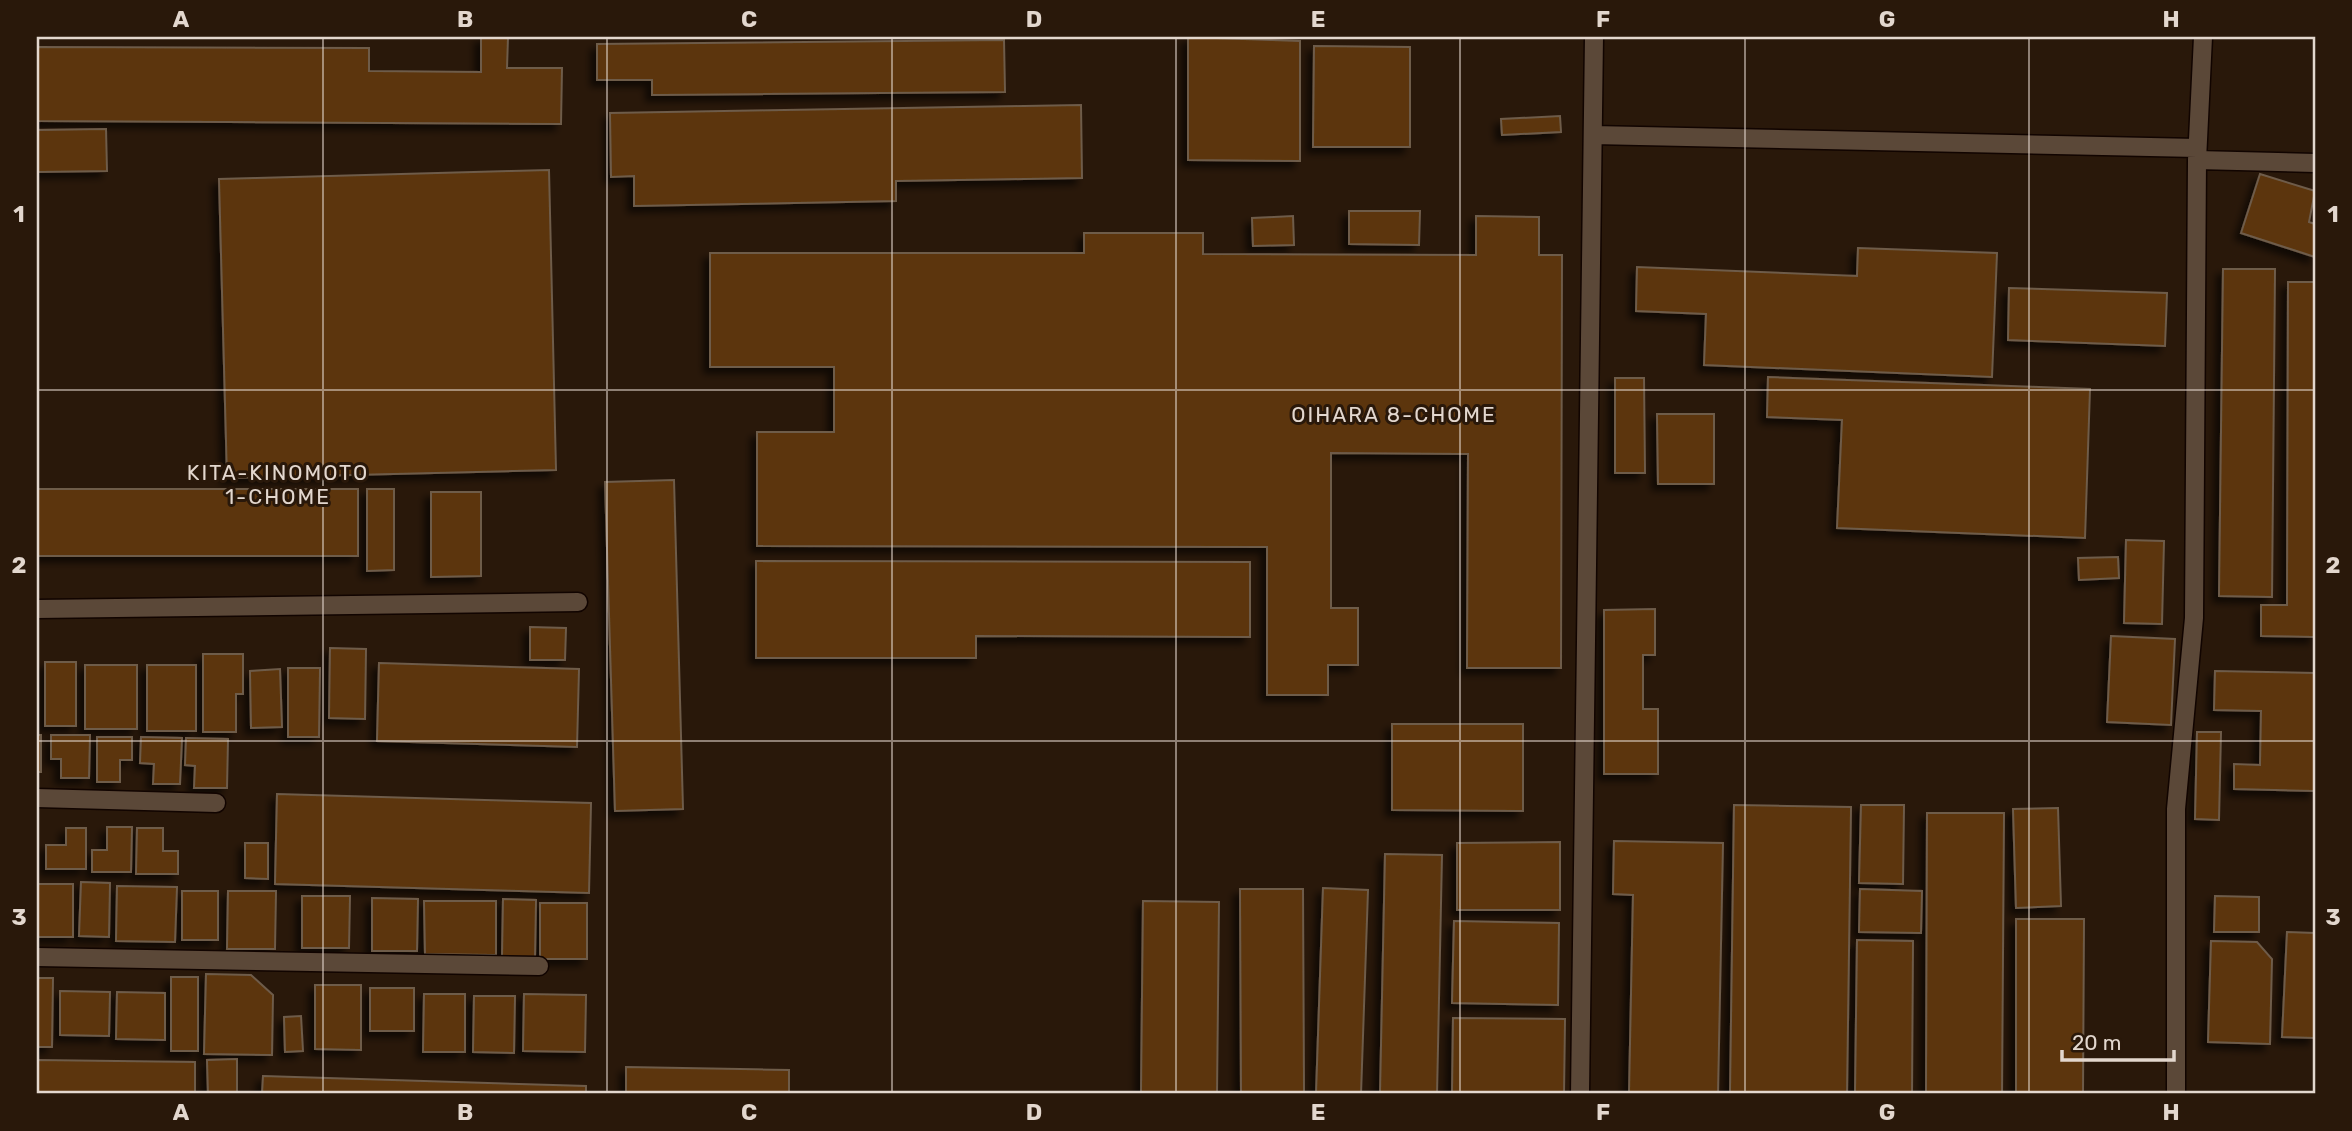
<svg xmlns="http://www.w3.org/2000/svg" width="2352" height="1131" viewBox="0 0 2352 1131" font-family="Rubik,sans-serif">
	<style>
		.building { fill: #5c350a; stroke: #6e5b4a; stroke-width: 2; filter: url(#shadow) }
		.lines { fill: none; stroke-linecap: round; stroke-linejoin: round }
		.minor-casing { stroke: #110400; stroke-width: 21 }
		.minor { stroke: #5b4838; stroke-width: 18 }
		.grid { fill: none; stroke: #e3d7ce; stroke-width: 2; stroke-opacity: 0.55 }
		.labels { text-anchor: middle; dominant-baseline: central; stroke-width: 6; stroke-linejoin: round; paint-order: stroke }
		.neighbourhood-label { font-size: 21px; letter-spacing: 2px; fill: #e3d7ce; stroke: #29180a }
		.neatline { fill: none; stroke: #e3d7ce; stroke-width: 2.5 }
		.grid-label { font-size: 23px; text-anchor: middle; font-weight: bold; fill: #e3d7ce }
	</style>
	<defs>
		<filter id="shadow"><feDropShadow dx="-6" dy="6" stdDeviation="3.5" flood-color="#0009"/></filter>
	</defs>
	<rect width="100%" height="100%" fill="#29180a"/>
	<path class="building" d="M 481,37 L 508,37 L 507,68 L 562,68 L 561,124 L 37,121 L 37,47 L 369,48 L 369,71 L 481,72 Z
		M 1188,37 L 1300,41 L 1300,161 L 1188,160 Z
		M 1004,40 L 1005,92 L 652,95 L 652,80 L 597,80 L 597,44 Z
		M 1314,46 L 1410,47 L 1410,147 L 1313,147 Z
		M 1081,105 L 1082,178 L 896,181 L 896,201 L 634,206 L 634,176 L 611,177 L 610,113 Z
		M 1560,116 L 1561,132 L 1502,135 L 1501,119 Z
		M 106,129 L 107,171 L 37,172 L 37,130 Z
		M 549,170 L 556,470 L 227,478 L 219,179 Z
		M 2260,174 L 2315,191 L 2309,222 L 2315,224 L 2315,257 L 2241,233 Z
		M 1349,211 L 1420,211 L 1419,245 L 1349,244 Z
		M 1293,216 L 1294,245 L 1253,246 L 1252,218 Z
		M 1476,216 L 1539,217 L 1539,255 L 1562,255 L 1561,668 L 1467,668 L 1468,454 L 1331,453 L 1331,608 L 1358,608 L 1358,665 L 1328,665 L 1328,695 L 1267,695 L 1267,547 L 757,546 L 757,432 L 834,432 L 834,367 L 710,367 L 710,253 L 1084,253 L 1084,233 L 1203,233 L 1203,254 L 1476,255 Z
		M 1858,248 L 1997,253 L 1992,377 L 1704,365 L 1706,314 L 1636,311 L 1637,267 L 1857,276 Z
		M 2223,269 L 2275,269 L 2272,597 L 2219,596 Z
		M 2288,282 L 2315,282 L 2315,637 L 2261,636 L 2261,605 L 2287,605 Z
		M 2009,288 L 2167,293 L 2165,346 L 2008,340 Z
		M 1768,377 L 2090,389 L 2085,538 L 1837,528 L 1842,420 L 1767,417 Z
		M 1615,378 L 1644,378 L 1645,473 L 1615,473 Z
		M 1657,414 L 1714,414 L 1714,484 L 1658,484 Z
		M 674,480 L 683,809 L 615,811 L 605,482 Z
		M 37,489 L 358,489 L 358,556 L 37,556 Z
		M 367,489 L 394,489 L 394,570 L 367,571 Z
		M 431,492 L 481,492 L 481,576 L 431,577 Z
		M 2126,540 L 2164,541 L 2162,624 L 2124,623 Z
		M 2118,557 L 2119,578 L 2079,580 L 2078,558 Z
		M 756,561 L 1250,562 L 1250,637 L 976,636 L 976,658 L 756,658 Z
		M 1655,609 L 1655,655 L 1643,655 L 1643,709 L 1658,709 L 1658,774 L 1604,774 L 1604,610 Z
		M 530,627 L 566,628 L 565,660 L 530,660 Z
		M 2111,636 L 2175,639 L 2171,725 L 2107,722 Z
		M 330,648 L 366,649 L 365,719 L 329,718 Z
		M 203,654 L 243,654 L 243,694 L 236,694 L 236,732 L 203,732 Z
		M 45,662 L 76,662 L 76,726 L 45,726 Z
		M 379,663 L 579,669 L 577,747 L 377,741 Z
		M 85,665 L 137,665 L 137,729 L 85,729 Z
		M 147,665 L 196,665 L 196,731 L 147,731 Z
		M 288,668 L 320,668 L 319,737 L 288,737 Z
		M 280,669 L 282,727 L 251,728 L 250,671 Z
		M 2215,671 L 2315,673 L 2315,791 L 2234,789 L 2234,764 L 2260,765 L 2261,711 L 2214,710 Z
		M 1392,724 L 1523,724 L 1523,811 L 1392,810 Z
		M 2197,732 L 2221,732 L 2219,820 L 2195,819 Z
		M 37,735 L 41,735 L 41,772 L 37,772 Z
		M 51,735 L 90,735 L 89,778 L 61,778 L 61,759 L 51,759 Z
		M 97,737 L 132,737 L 132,760 L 120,760 L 120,782 L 97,782 Z
		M 141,737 L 182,738 L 180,784 L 153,784 L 154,764 L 140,763 Z
		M 186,738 L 228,739 L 227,788 L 194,788 L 195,766 L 185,765 Z
		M 277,794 L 591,803 L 589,893 L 275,884 Z
		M 1734,805 L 1851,807 L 1847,1094 L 1730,1094 Z
		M 1861,805 L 1904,805 L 1903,884 L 1859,883 Z
		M 2058,808 L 2061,906 L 2016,908 L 2013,809 Z
		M 1927,813 L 2004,813 L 2002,1094 L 1926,1094 Z
		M 107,827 L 132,827 L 131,872 L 92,872 L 92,850 L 107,850 Z
		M 66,828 L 86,828 L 86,869 L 46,869 L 46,845 L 66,845 Z
		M 137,828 L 163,828 L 163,851 L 178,851 L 178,874 L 136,874 Z
		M 1614,841 L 1723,843 L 1718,1094 L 1629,1094 L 1633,895 L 1613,894 Z
		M 1560,842 L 1560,910 L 1457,910 L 1457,843 Z
		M 245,843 L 268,843 L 268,879 L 245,878 Z
		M 1385,854 L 1442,855 L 1437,1094 L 1380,1094 Z
		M 81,882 L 110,883 L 109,937 L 79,936 Z
		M 37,884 L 73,884 L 73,937 L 37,937 Z
		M 117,886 L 177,887 L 175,942 L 116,941 Z
		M 1323,888 L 1368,890 L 1361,1094 L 1316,1094 Z
		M 1240,889 L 1303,889 L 1304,1094 L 1241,1094 Z
		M 1860,889 L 1922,891 L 1921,933 L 1859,932 Z
		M 182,891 L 218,891 L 218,940 L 182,940 Z
		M 228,891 L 276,891 L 275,949 L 227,949 Z
		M 302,896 L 350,896 L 349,948 L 302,948 Z
		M 2215,896 L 2259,897 L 2259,932 L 2214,932 Z
		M 372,898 L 418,899 L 417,951 L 372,951 Z
		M 503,899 L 536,900 L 535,958 L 502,957 Z
		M 424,901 L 496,901 L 496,955 L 425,954 Z
		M 1143,901 L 1219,902 L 1217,1094 L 1141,1094 Z
		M 540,903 L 587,903 L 587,959 L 540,959 Z
		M 2016,919 L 2084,919 L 2083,1094 L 2016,1094 Z
		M 1454,921 L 1559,923 L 1558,1005 L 1452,1003 Z
		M 2287,932 L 2315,933 L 2315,1038 L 2282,1037 Z
		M 1857,940 L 1913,941 L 1912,1094 L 1855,1094 Z
		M 2211,941 L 2257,942 L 2272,959 L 2270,1044 L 2208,1042 Z
		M 206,974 L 251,975 L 273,995 L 272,1055 L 204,1054 Z
		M 171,977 L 198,977 L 198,1051 L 171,1051 Z
		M 37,978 L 53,978 L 52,1047 L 37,1047 Z
		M 315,985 L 361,985 L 361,1050 L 315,1049 Z
		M 370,988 L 414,988 L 414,1031 L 370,1031 Z
		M 60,991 L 110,992 L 109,1036 L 60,1035 Z
		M 117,992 L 165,993 L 165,1040 L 116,1039 Z
		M 424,994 L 465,994 L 465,1052 L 423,1052 Z
		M 524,994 L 586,995 L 585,1052 L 523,1051 Z
		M 474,996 L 515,996 L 514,1053 L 473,1052 Z
		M 301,1016 L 303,1051 L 285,1052 L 284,1017 Z
		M 1453,1018 L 1565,1019 L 1564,1094 L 1452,1094 Z
		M 237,1059 L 237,1094 L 208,1094 L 207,1060 Z
		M 37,1060 L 195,1062 L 195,1094 L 37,1094 Z
		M 626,1067 L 789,1070 L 789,1094 L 626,1094 Z
		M 263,1076 L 586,1086 L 586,1094 L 262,1094 Z"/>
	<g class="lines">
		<g class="minor-casing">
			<path id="minor" d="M 1593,135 L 2197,148
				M 2197,160 L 2315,163
				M 37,609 L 578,602
				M 37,798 L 216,803
				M 37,957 L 539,966
				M 1580,1094 L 1594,37
				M 2176,1094 L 2176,809 L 2194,618 L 2197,160 L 2203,37"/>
		</g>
		<use href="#minor" class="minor"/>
	</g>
	<path class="grid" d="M 323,37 L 323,1094M 607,37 L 607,1094M 892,37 L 892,1094M 1176,37 L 1176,1094M 1460,37 L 1460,1094M 1745,37 L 1745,1094M 2029,37 L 2029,1094M 37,390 L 2315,390M 37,741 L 2315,741"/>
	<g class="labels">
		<g class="neighbourhood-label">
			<text x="1394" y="414">OIHARA 8-CHOME</text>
			<text x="278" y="472">KITA-KINOMOTO<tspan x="278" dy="24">1-CHOME</tspan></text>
		</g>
	</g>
	<rect width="2352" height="1131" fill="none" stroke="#29180a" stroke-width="77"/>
	<path d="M2062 1050v10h112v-10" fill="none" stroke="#e3d7ce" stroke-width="3.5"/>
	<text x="2072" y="1050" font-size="21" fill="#e3d7ce" stroke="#29180a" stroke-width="5" paint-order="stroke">20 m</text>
	<rect x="38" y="38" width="2276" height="1054" class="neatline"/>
	<g class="grid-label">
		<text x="181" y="27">A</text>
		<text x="465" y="27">B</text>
		<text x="749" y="27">C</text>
		<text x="1034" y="27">D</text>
		<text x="1318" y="27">E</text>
		<text x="1603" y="27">F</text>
		<text x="1887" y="27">G</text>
		<text x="2171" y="27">H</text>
		<text x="19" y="222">1</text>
		<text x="2333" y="222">1</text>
		<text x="19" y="573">2</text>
		<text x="2333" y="573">2</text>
		<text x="19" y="925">3</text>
		<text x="2333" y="925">3</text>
		<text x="181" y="1120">A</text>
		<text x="465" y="1120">B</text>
		<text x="749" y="1120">C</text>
		<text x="1034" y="1120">D</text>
		<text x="1318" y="1120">E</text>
		<text x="1603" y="1120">F</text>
		<text x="1887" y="1120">G</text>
		<text x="2171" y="1120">H</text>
	</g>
</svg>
